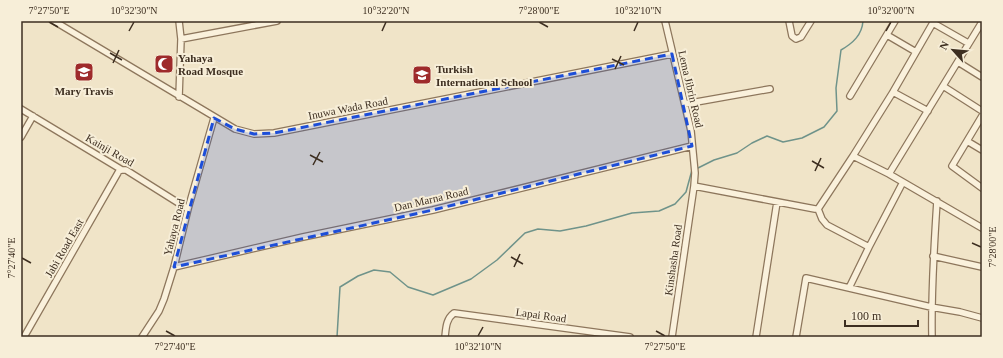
<svg xmlns="http://www.w3.org/2000/svg" width="1003" height="358" viewBox="0 0 1003 358" font-family="'Times New Roman',serif">
	<style>
		.lines { fill: none; stroke-linecap: round; stroke-linejoin: round }
		.stream { stroke: #6f938a; stroke-width: 1.5 }
		.minor-casing { stroke: #8d765c; stroke-width: 8 }
		.minor { stroke: #faf1dc; stroke-width: 5.5 }
		.marked { fill: #1d4ed8; fill-opacity: 0.2; stroke: #1d4ed8; stroke-width: 3; stroke-dasharray: 8 5; stroke-linejoin: round }
		.ticks { fill: none; stroke: #3d2e20; stroke-width: 1.5 }
		.labels { text-anchor: middle; dominant-baseline: central; stroke-width: 4; stroke-linejoin: round; paint-order: stroke }
		.poi-label { font-size: 11px; font-weight: bold; fill: #3d2e20; stroke: #f7eed8; text-anchor: start }
		.street-label { font-size: 11px; fill: #3d2e20; stroke: #f7eed8 }
		.neatline { fill: none; stroke: #3d2e20; stroke-width: 1.5 }
		.ticks-label { font-size: 10px; text-anchor: middle; fill: #3d2e20 }
	</style>
	<rect width="100%" height="100%" fill="#f0e4c8"/>
	<g class="lines">
		<path class="stream" d="M 696,169 L 714,160 L 737,153 L 752,143 L 767,136 L 783,142 L 802,138 L 824,127 L 837,111 L 836,88 L 841,50 C 853,43 862,35 863,21
			M 337,337 L 340,287 L 358,276 L 374,270 L 390,272 L 408,287 L 433,295 L 471,279 L 497,260 L 525,233 L 538,229 L 560,231 L 586,226 L 632,213 L 659,211 L 675,204 L 686,192 L 692,170"/>
		<g class="minor-casing">
			<path id="minor" d="M 54,21 L 235,129 L 254,134 L 274,133 L 672,54
				M 179,21 L 181,39 L 179,97
				M 665,21 L 691,131 L 695,173 L 694,186 L 815,209 L 818,209 L 853,156 L 889,174 L 982,228
				M 789,21 L 792,36 L 796,39 L 801,37 L 811,21
				M 933,23 L 968,43
				M 887,35 L 916,52
				M 181,39 L 277,21
				M 958,62 L 982,77
				M 943,86 L 982,111
				M 893,92 L 928,111
				M 850,96 L 895,21
				M 685,104 L 770,89
				M 21,109 L 122,170 L 126,170 L 188,209
				M 982,116 L 952,166 L 982,188
				M 21,137 L 33,116
				M 967,141 L 982,150
				M 853,156 L 893,92 L 934,21
				M 889,174 L 982,22
				M 818,209 L 822,219 L 827,225 L 869,247
				M 933,256 L 982,267
				M 174,267 L 303,237 L 433,210 L 692,146
				M 849,288 L 869,247 L 903,182
				M 24,337 L 119,171 L 122,170
				M 142,337 L 159,311 L 164,299 L 174,267 L 188,209 L 214,118
				M 445,337 C 446,328 446,319 454,313 L 630,337
				M 672,337 L 694,186
				M 756,337 L 777,202
				M 796,337 L 806,278 L 931,307 L 960,312 L 982,318
				M 932,337 C 931,292 934,247 937,201"/>
		</g>
		<use href="#minor" class="minor"/>
	</g>
	<path class="marked" d="M 672,54 L 692,146 L 433,210 L 174,267 L 214,118 L 235,129 L 254,134 L 274,133 Z"/>
	<path class="ticks" d="M 49,22 L 58,27M 539,22 L 548,27M 129,31 L 134,22M 382,31 L 386,22M 634,31 L 638,22M 886,31 L 891,22M 110,53 L 122,60M 612,59 L 624,65M 113,63 L 119,50M 615,69 L 621,56M 310,155 L 323,162M 812,161 L 824,168M 313,165 L 320,152M 815,171 L 821,158M 972,243 L 981,247M 511,257 L 523,264M 22,258 L 31,263M 514,267 L 520,254M 166,331 L 175,336M 656,331 L 665,336M 478,336 L 483,327"/>
	<defs>
		<g id="mosque-square" transform="scale(1)"><rect x="-9" y="-9" width="18" height="18" rx="4" fill="#9e2a2b" stroke="#f7eed8"/><path d="M3.5-4.9A6 6 0 1 0 3.5 4.9A5 5 0 1 1 3.5-4.9Z" fill="#fff"/></g>
		<g id="school-square" transform="scale(1)"><rect x="-9" y="-9" width="18" height="18" rx="4" fill="#9e2a2b" stroke="#f7eed8"/><path d="M0-5L7-2L0 1L-7-2ZM-4 1L0 2.5L4 1V4Q0 6-4 4Z" fill="#fff"/></g>
	</defs>
	<g fill-rule="evenodd">
		<use href="#mosque-square" x="164" y="64"/>
		<use href="#school-square" x="84" y="72"/>
		<use href="#school-square" x="422" y="75"/>
	</g>
	<g class="labels">
		<g class="poi-label">
			<text x="178" y="58">Yahaya<tspan x="178" dy="13">Road Mosque</tspan></text>
			<text x="436" y="69">Turkish<tspan x="436" dy="13">International School</tspan></text>
			<text x="84" y="91" text-anchor="middle">Mary Travis</text>
		</g>
		<g class="street-label">
			<text transform="translate(691 89) rotate(77)">Lema Jibrin Road</text>
			<text transform="translate(348 108) rotate(-11)">Inuwa Wada Road</text>
			<text transform="translate(110 150) rotate(30)">Kainji Road</text>
			<text transform="translate(431 199) rotate(-13)">Dan Marna Road</text>
			<text transform="translate(174 227) rotate(-76)">Yahaya Road</text>
			<text transform="translate(64 248) rotate(-60)">Jabi Road East</text>
			<text transform="translate(673 260) rotate(-82)">Kinshasha Road</text>
			<text transform="translate(541 315) rotate(8)">Lapai Road</text>
		</g>
	</g>
	<rect width="1003" height="358" fill="none" stroke="#f7eed8" stroke-width="44"/>
	<g transform="translate(953 50) rotate(297)" stroke="#f7eed8" stroke-width="3" paint-order="stroke">
	<path d="M0-3L7 15L0 10L-7 15Z" fill="#3d2e20"/>
	<text y="-6" font-size="11" font-weight="bold" text-anchor="middle" fill="#3d2e20">N</text>
	</g>
	<path d="M845 320v6h73v-6" fill="none" stroke="#3d2e20" stroke-width="2"/>
	<text x="851" y="320" font-size="12" fill="#3d2e20" stroke="#f7eed8" stroke-width="3" paint-order="stroke">100 m</text>
	<rect x="22" y="22" width="959" height="314" class="neatline"/>
	<g class="ticks-label">
		<text x="49" y="14">7°27'50"E</text>
		<text x="134" y="14">10°32'30"N</text>
		<text x="386" y="14">10°32'20"N</text>
		<text x="539" y="14">7°28'00"E</text>
		<text x="638" y="14">10°32'10"N</text>
		<text x="891" y="14">10°32'00"N</text>
		<text transform="translate(992 247) rotate(-90)" y="4">7°28'00"E</text>
		<text transform="translate(11 258) rotate(-90)" y="4">7°27'40"E</text>
		<text x="175" y="350">7°27'40"E</text>
		<text x="478" y="350">10°32'10"N</text>
		<text x="665" y="350">7°27'50"E</text>
	</g>
</svg>
